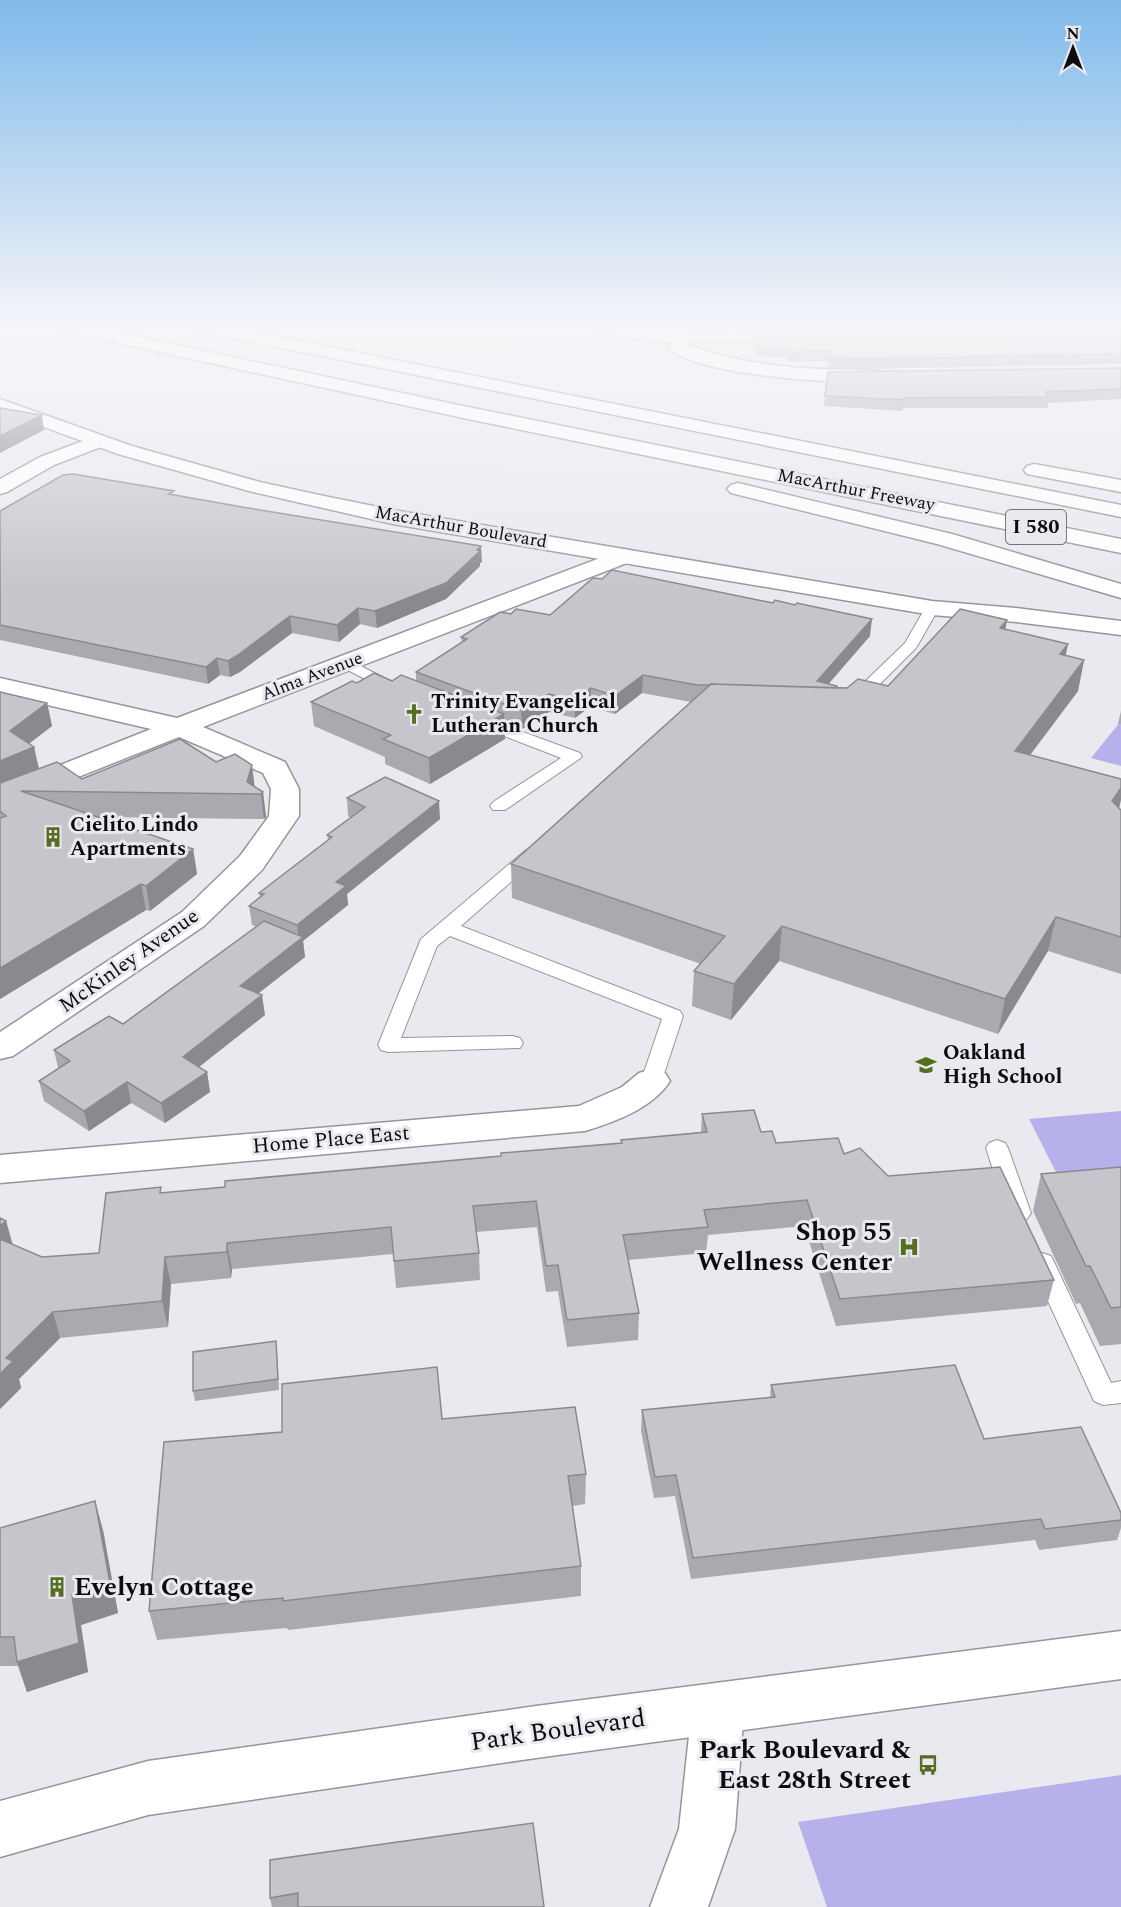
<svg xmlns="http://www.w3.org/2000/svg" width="1121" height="1907" viewBox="0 0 1121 1907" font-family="Spectral,serif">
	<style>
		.green { fill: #b6b1eb }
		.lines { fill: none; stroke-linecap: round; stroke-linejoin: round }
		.lane-casing { stroke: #96959b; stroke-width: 2 }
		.street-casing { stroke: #96959b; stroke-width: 3 }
		.secondary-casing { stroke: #96959b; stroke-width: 3 }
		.highway-casing { stroke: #96959b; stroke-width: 3 }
		.lane { fill: #fff; fill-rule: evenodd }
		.street { fill: #fff; fill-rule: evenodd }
		.secondary { fill: #fff; fill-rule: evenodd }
		.highway { fill: #fff; fill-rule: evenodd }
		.wall { fill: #a9a9af }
		.shaded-wall { fill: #8a8a8e }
		.building { fill: #c5c5cb; stroke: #8a8a8e; stroke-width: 1.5 }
		.labels { text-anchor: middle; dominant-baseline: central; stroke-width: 6; stroke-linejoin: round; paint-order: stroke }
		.far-street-label { font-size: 18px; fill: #0d0c0e; stroke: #eae9f0 }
		.shield { fill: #eae9f0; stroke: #4f4e52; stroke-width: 1.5 }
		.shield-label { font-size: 20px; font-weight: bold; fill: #0d0c0e }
		.poi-label { font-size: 21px; font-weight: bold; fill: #0d0c0e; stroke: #eae9f0; text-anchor: start }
		.street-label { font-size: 21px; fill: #0d0c0e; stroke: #eae9f0 }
		.near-poi-label { font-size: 26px; font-weight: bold; fill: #0d0c0e; stroke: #eae9f0; text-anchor: end }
		.near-street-label { font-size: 26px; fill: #0d0c0e; stroke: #eae9f0 }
	</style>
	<rect width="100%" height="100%" fill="#eae9f0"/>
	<path class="green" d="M 1121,721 L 1121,766 L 1091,758 Z
		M 1121,1111 L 1121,1189 L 1067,1194 L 1029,1119 Z
		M 1121,1775 L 1121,1907 L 827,1907 L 798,1822 Z"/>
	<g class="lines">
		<g class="lane-casing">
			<path id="lane" d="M 932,604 L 939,608 L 916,648 L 860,704 L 848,704 L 846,701 L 848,698 L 905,643 L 927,605 Z
				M 345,658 L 398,685 L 401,688 L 393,693 L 388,691 L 340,666 L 337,663 Z
				M 482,717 L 580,753 L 582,757 L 505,810 L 493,810 L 490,806 L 493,802 L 561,758 L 476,725 L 474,722 L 476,719 Z
				M 532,849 L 538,850 L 541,854 L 538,858 L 461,926 L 680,1011 L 683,1016 L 660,1086 L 652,1088 L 644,1086 L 641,1081 L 662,1019 L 450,936 L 437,946 L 401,1038 L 513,1036 L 520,1038 L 523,1043 L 520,1048 L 388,1052 L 381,1050 L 378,1045 L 421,939 L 526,850 Z
				M 997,1140 L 1005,1143 L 1008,1148 L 1031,1213 L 1027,1219 L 1019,1221 L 1011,1219 L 1007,1213 L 986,1148 L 989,1143 Z
				M 1042,1253 L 1051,1256 L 1054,1262 L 1111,1383 L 1121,1381 L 1121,1403 L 1103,1405 L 1094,1401 L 1030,1262 L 1033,1256 Z"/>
		</g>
		<g class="street-casing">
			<path id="street" d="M 590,326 L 621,326 L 696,333 L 795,331 L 801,332 L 804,336 L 801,340 L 745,343 L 682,343 C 749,367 803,370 873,370 L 879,371 L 882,375 L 879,379 C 847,387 687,374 668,347 L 673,343 L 622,337 L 592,330 Z
				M 99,435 L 106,437 L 109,441 L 106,445 L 54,465 L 7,492 L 0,494 L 0,479 L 40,457 Z
				M 624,549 L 632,551 L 635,556 L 632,561 L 203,727 L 285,762 L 299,789 L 299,816 L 262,870 L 204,926 L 13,1056 L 0,1059 L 0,1032 L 182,912 L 240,856 L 269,816 L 271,789 L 263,773 L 179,737 L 0,808 L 0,789 L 151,729 L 0,694 L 0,678 L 177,718 Z
				M 652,1069 L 665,1073 L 670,1081 C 653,1108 615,1122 585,1131 L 0,1183 L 0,1155 L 579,1106 L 622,1087 L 639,1073 Z
				M 718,1683 L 737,1690 L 744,1708 L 735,1829 L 708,1907 L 650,1907 L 679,1829 L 692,1708 L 699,1690 Z"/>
		</g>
		<g class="secondary-casing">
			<path id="secondary" d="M 0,399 L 132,446 L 260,482 L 319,495 L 393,510 L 932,601 L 1016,608 L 1121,621 L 1121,635 L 1016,622 L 932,615 L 393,524 L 319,507 L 249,491 L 118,454 L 0,411 Z
				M 1121,1631 L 1121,1679 L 536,1758 L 148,1815 L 0,1857 L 0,1801 L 148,1761 L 536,1706 Z"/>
		</g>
		<g class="highway-casing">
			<path id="highway" d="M 55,326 L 87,326 L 468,407 L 1121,539 L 1121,553 L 468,419 L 63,331 Z
				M 190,326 L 224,326 L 1121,505 L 1121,517 L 198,331 Z
				M 1034,464 L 1121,480 L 1121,492 L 1027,474 L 1024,470 L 1027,466 Z
				M 738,483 L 952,534 L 1121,584 L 1121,598 L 937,544 L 731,493 L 727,489 L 731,485 Z"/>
		</g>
		<use href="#lane" class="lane"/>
		<use href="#street" class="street"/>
		<use href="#secondary" class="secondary"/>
		<use href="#highway" class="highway"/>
	</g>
	<path class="wall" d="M 722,326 L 874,326 L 742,331 L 739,326 Z
		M 1121,326 L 1121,364 L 861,369 L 828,368 L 829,361 L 790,362 L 788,358 L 758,356 L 751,345 L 751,335 Z
		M 1121,368 L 1121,399 L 1048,403 L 1048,408 L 903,408 L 903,411 L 824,406 L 828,372 Z
		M 174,495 L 482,562 L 480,563 L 480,566 L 446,599 L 377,628 L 360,624 L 339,642 L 292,633 L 240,672 L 230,677 L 220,675 L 208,684 L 0,640 L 0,511 Z
		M 511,614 L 550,615 L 870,636 L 828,684 L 837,688 L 888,686 L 1006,629 L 1066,656 L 1084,660 L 1078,691 L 1030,755 L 1121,810 L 1121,974 L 1048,951 L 998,1034 L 779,961 L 731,1020 L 692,1006 L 694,971 L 701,964 L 512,898 L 511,864 L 691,702 L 642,693 L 615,714 L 590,707 L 575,718 L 549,712 L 522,729 L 504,723 L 505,739 L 430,784 L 385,764 L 385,757 L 314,726 L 311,702 L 357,683 L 392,681 L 416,681 L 416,672 L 462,642 L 461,637 Z
		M 0,692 L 47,703 L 52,726 L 29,744 L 34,747 L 39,768 L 82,779 L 255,787 L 263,792 L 266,817 L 264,819 L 97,817 L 193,849 L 197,874 L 150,911 L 146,910 L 0,999 Z
		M 1121,711 L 1121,724 L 1118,724 Z
		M 347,798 L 440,819 L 347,894 L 348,905 L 303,941 L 305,957 L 258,994 L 265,1015 L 199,1067 L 207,1072 L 210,1092 L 165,1123 L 131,1103 L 89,1131 L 44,1101 L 39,1081 L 58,1068 L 54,1050 L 123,1024 L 257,927 L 252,925 L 249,906 L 260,898 L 259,893 L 328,840 L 327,835 L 351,818 L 348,816 Z
		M 702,1114 L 761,1132 L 776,1143 L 844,1154 L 888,1176 L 1054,1280 L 1047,1306 L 836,1326 L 804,1226 L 708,1235 L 706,1253 L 628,1260 L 639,1313 L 638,1340 L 567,1347 L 558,1291 L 546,1292 L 537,1227 L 476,1232 L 479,1253 L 480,1280 L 396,1288 L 393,1254 L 232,1269 L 231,1278 L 171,1284 L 168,1327 L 60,1338 L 19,1379 L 21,1388 L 0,1409 L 0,1218 L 6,1221 L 13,1245 L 42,1257 L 99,1253 L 162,1193 L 225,1187 L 621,1143 L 621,1140 L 701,1132 Z
		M 1121,1167 L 1121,1344 L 1100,1346 L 1080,1303 L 1076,1304 L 1033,1211 L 1041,1174 Z
		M 277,1352 L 279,1390 L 195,1401 L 193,1391 Z
		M 771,1385 L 984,1439 L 1121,1513 L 1121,1528 L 1117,1540 L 1039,1550 L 1035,1540 L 691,1579 L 675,1496 L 654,1498 L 641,1431 L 642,1410 L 770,1398 Z
		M 442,1419 L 586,1474 L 585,1504 L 572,1506 L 581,1566 L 581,1596 L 288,1630 L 287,1628 L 157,1640 L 149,1611 Z
		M 0,1528 L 103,1530 L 118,1613 L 81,1625 L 88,1672 L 27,1692 L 18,1666 L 0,1666 Z
		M 270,1860 L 544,1907 L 272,1907 L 270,1898 Z"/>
	<path class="shaded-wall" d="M 42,415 L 44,430 L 0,453 L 0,436 Z
		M 481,546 L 482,562 L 480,563 L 480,566 L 446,599 L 377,628 L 375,611 L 477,550 Z
		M 358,608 L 360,624 L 339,642 L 337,625 Z
		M 290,616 L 292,633 L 240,672 L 230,677 L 228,661 Z
		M 872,619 L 870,636 L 825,688 L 817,681 Z
		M 1007,620 L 1002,650 L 1000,628 Z
		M 1068,644 L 1062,674 L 1060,654 Z
		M 217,658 L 220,675 L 208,684 L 206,667 Z
		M 1084,660 L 1078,691 L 1009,783 L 1015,751 Z
		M 643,675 L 642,693 L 615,714 L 615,696 Z
		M 591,688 L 590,707 L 575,718 L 575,700 Z
		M 549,694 L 549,712 L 522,729 L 521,710 Z
		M 47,703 L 52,726 L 15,754 L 10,731 Z
		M 504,714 L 505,739 L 430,784 L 429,758 Z
		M 34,747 L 39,771 L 0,787 L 0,761 Z
		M 252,765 L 255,789 L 247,782 Z
		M 1121,788 L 1121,800 L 1118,813 L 1112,801 Z
		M 263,792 L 266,817 L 264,819 L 261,794 Z
		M 439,801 L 440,819 L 347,894 L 348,905 L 303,941 L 305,957 L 243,1005 L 240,986 L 299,940 L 297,925 L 336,882 Z
		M 193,849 L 197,874 L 150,911 L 146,886 Z
		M 141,884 L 146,910 L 0,999 L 0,968 Z
		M 1056,917 L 1048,951 L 998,1034 L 1005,999 Z
		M 782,926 L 779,961 L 731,1020 L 734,984 Z
		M 262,995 L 265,1015 L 186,1077 L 183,1057 Z
		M 207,1072 L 210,1092 L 165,1123 L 161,1103 Z
		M 127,1082 L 131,1103 L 89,1131 L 84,1111 Z
		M 6,1221 L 13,1247 L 0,1259 L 0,1226 Z
		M 227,1243 L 232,1269 L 231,1278 L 227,1252 Z
		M 165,1257 L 171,1284 L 168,1327 L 162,1301 Z
		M 53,1312 L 60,1338 L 19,1379 L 21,1388 L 0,1409 L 0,1374 L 6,1358 Z
		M 95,1501 L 103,1530 L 118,1613 L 81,1625 L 88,1672 L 27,1692 L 17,1662 L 72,1595 Z"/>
	<path class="building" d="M 1011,326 L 1121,326 L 1121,354 L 862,359 L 829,358 L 830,351 L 791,352 L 788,348 L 758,346 L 751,335 Z
		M 1121,368 L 1121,389 L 1045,392 L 1049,397 L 904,398 L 904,400 L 825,396 L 828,372 Z
		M 0,408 L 42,415 L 0,436 Z
		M 73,474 L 174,491 L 169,494 L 242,507 L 481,546 L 477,550 L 480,551 L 446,583 L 375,611 L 358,608 L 337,625 L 290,616 L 238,655 L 228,661 L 217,658 L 206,667 L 0,625 L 0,511 L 63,475 Z
		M 612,570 L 773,603 L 775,600 L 795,605 L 797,603 L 872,619 L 817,681 L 837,686 L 836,688 L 711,684 L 709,685 L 697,685 L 643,675 L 615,696 L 591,688 L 575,700 L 549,694 L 521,710 L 416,672 L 467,639 L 461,637 L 500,612 L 511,614 L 516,609 L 550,615 L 593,578 L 602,579 Z
		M 960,609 L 1007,620 L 1000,628 L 1068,644 L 1060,654 L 1084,660 L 1015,751 L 1121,779 L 1121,788 L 1112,801 L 1121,810 L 1121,937 L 1056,917 L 1005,999 L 782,926 L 734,984 L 694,971 L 725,936 L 511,864 L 711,684 L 847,688 L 858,679 L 888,686 Z
		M 374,673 L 392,681 L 401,675 L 504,714 L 429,758 L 383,739 L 391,735 L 311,702 L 352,681 L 357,683 Z
		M 0,692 L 47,703 L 10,731 L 34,747 L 0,761 Z
		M 180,739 L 216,762 L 235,754 L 252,765 L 247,782 L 263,792 L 261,794 L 21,791 L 193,849 L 146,886 L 141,884 L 0,968 L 0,818 L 6,816 L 0,811 L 0,783 L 57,762 L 82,779 Z
		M 385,777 L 439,801 L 336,882 L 346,886 L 297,925 L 249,906 L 264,894 L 259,893 L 332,837 L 327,835 L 365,807 L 347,798 Z
		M 264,921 L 303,937 L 240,986 L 262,995 L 183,1057 L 207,1072 L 161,1103 L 127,1082 L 84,1111 L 39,1081 L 70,1061 L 54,1050 L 109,1016 L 123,1024 Z
		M 754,1110 L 761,1132 L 772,1131 L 776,1143 L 838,1138 L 844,1154 L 860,1148 L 888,1176 L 1000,1167 L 1054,1280 L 840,1299 L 807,1200 L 704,1210 L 708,1227 L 623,1235 L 639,1313 L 567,1320 L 558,1265 L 546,1266 L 536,1201 L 473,1206 L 479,1253 L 394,1261 L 391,1227 L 227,1243 L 227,1252 L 165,1257 L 162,1301 L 53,1312 L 6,1358 L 13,1361 L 0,1374 L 0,1239 L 42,1257 L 99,1253 L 106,1193 L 161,1187 L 160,1193 L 225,1187 L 225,1181 L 501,1156 L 501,1153 L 622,1143 L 621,1140 L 707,1132 L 702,1114 Z
		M 1121,1167 L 1121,1307 L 1111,1308 L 1090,1266 L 1086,1266 L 1041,1174 Z
		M 0,1218 L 6,1221 L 0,1226 Z
		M 276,1341 L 278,1379 L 193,1391 L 193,1352 Z
		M 955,1365 L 984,1439 L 1081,1427 L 1121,1513 L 1121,1520 L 1045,1529 L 1041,1519 L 693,1558 L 676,1475 L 655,1477 L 642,1410 L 775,1397 L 771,1385 Z
		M 437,1367 L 442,1419 L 575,1407 L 586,1474 L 568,1476 L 581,1566 L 283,1601 L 283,1598 L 149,1611 L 164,1442 L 282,1432 L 282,1384 Z
		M 95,1501 L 110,1583 L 72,1595 L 79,1643 L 17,1662 L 14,1637 L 0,1637 L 0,1528 Z
		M 533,1823 L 544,1907 L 298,1907 L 298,1893 L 270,1898 L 270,1860 Z"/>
	<linearGradient id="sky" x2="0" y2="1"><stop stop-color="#7fbaea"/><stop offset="0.55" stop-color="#f6f5f8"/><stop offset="1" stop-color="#f6f5f8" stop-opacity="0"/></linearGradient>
	<rect width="1121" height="593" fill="url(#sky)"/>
	<defs>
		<g id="church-bare" transform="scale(1.62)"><path d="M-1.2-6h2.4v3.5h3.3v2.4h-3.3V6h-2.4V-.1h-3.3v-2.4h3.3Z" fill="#556e20" stroke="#eae9f0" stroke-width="2.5" paint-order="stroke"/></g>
		<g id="building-bare" transform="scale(1.62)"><path d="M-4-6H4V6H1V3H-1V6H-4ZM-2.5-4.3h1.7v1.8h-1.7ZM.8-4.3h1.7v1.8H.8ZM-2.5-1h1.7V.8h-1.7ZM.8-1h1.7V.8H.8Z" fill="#556e20" stroke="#eae9f0" stroke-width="2.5" paint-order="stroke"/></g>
		<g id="school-bare" transform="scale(1.62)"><path d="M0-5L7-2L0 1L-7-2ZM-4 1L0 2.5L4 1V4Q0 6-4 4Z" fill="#556e20" stroke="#eae9f0" stroke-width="2.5" paint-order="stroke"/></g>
		<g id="hospital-bare" transform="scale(1.62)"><path d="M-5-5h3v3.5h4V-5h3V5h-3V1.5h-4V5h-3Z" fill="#556e20" stroke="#eae9f0" stroke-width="2.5" paint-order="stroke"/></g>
		<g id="bus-bare" transform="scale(1.62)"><path d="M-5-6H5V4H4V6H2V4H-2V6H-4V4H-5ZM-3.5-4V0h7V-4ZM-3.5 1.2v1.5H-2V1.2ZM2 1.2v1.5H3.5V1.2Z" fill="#556e20" stroke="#eae9f0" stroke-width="2.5" paint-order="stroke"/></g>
	</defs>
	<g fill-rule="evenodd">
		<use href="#church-bare" x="414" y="714"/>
		<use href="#building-bare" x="53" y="837"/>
		<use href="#school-bare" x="926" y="1065"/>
		<use href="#hospital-bare" x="909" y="1247"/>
		<use href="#building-bare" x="57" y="1587"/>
		<use href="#bus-bare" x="928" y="1765"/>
	</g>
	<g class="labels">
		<g class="far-street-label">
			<text transform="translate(856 490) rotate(11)">MacArthur Freeway</text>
			<text transform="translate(461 527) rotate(10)">MacArthur Boulevard</text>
			<text transform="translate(312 676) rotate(-21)">Alma Avenue</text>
		</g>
		<rect class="shield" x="1006" y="510" width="60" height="34" rx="4.5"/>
		<g class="shield-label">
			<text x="1036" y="527">I 580</text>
		</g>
		<g class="poi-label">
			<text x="431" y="702">Trinity Evangelical<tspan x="431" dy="24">Lutheran Church</tspan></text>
			<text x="70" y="825">Cielito Lindo<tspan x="70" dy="24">Apartments</tspan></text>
			<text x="943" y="1053">Oakland<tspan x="943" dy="24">High School</tspan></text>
		</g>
		<g class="street-label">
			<text transform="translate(129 961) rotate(-35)">McKinley Avenue</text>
			<text transform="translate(331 1140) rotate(-5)">Home Place East</text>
		</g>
		<g class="near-poi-label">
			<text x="892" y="1232">Shop 55<tspan x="892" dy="30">Wellness Center</tspan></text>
			<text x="74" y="1587" text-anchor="start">Evelyn Cottage</text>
			<text x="911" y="1750">Park Boulevard &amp;<tspan x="911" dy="30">East 28th Street</tspan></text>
		</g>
		<g class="near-street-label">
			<text transform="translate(558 1730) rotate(-8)">Park Boulevard</text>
		</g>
	</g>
	<g transform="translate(1073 48)" stroke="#eae9f0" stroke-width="4.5" paint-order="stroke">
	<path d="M0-4.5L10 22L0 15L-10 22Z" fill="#0d0c0e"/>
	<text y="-9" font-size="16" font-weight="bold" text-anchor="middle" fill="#0d0c0e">N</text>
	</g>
</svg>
